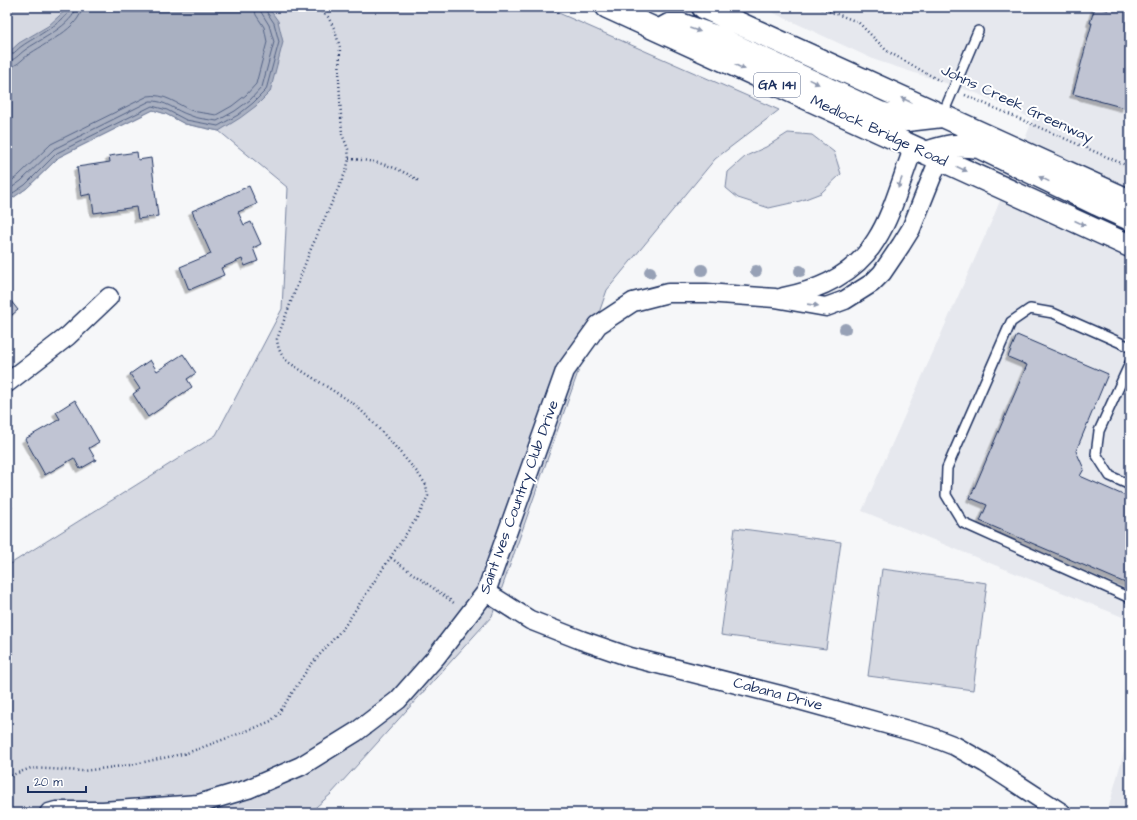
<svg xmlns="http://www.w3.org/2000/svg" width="1137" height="820" viewBox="0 0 1137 820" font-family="'Architects Daughter',sans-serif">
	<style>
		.built { fill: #e6e8ee }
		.green { fill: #d6d9e2; stroke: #7884a0 }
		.water { fill: #a9b0c1; stroke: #707c99 }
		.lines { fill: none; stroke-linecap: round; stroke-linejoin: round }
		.shore { stroke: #546386; stroke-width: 1 }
		.building { fill: #c0c4d3; stroke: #1b2f5e; filter: url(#shadow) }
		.service-casing { stroke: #1b2f5e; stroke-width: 12 }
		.minor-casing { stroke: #1b2f5e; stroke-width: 21 }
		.trunk-casing { stroke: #1b2f5e; stroke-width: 25 }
		.path { stroke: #1b2f5e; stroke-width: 2.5; stroke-dasharray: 1 3; stroke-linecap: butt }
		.service { stroke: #fff; stroke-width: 9 }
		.minor { stroke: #fff; stroke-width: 18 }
		.trunk { stroke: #fff; stroke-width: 22 }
		.tree { fill: #97a1b6 }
		.oneway { fill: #8d97ae }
		.labels { text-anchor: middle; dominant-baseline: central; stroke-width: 4; stroke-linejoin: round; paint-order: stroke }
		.shield { fill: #fff; stroke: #5f6d8e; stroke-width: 1 }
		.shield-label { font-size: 14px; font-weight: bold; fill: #1b2f5e }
		.street-label { font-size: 15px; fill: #1b2f5e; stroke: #fff }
	</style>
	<defs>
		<filter id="shadow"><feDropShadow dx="-3.5" dy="3.5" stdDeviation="0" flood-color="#0004"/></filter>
	</defs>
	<rect width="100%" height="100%" fill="#f6f7f9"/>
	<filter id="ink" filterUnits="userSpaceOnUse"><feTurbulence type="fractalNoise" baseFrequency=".025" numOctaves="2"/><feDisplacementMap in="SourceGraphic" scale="8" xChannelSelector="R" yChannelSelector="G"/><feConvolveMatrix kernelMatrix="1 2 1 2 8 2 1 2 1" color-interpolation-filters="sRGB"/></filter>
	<g filter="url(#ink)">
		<path class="built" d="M 761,7 L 1130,7 L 1130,620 L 862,511 L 993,218 L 1033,119 L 976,93 L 875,60 Z
			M 1130,730 L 1130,813 L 1109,813 L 1109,806 Z"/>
		<path class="green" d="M 7,7 L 545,7 L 779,110 L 715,159 L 607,290 L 492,616 L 331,794 L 309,813 L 7,813 L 7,566 L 216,435 L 282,309 L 288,188 L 219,131 L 185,124 L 166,114 L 153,110 L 59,157 L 27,188 L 7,202 Z
			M 788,133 L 812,135 L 834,152 L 841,174 L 821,193 L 800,201 L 769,208 L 738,198 L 726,188 L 728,172 L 746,156 L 766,147 Z
			M 735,528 L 841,542 L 826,649 L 721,635 Z
			M 882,569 L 987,583 L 973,690 L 868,676 Z"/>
		<path class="water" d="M 69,7 L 268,7 L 278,21 L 283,42 L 270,92 L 256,106 L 240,118 L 219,131 L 185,124 L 166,114 L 153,110 L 59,157 L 27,188 L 7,202 L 7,54 L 19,43 L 48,26 Z"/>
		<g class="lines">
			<path class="shore" d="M 7,56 C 13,56 17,49 22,46 C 33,38 69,20 71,7
				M 7,61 C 15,61 19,54 25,50 C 37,41 75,24 76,7
				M 7,67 C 17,67 21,60 28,55 C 43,44 81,28 82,7
				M 7,184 L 18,176 L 51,144 L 148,96 C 164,93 177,104 190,110 C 198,113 207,113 216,115 L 232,106 L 246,95 L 256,84 L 267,42 L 264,27 L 256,15 L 254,7
				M 7,191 L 21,181 L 54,149 L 150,101 C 165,100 176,111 189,115 C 197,119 207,119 217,121 L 235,111 L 250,100 L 262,87 L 274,42 L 269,25 L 261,12 L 260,7
				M 7,197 L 25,185 L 57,153 L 152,106 L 167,110 L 186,120 L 218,126 L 238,115 L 253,103 L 266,90 L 279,42 L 274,23 L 266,11 L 265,7"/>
		</g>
		<path class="building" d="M 1095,7 L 1108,10 L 1108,7 L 1121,7 L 1130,9 L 1130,88 L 1125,108 L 1073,94 L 1092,23 L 1090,23 Z
			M 137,152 L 138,160 L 151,158 L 158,216 L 138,219 L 136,207 L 94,213 L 91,194 L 81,196 L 77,167 L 110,162 L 109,156 Z
			M 249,186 L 257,204 L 238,212 L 244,225 L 251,222 L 261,244 L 253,248 L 258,261 L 245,266 L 242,259 L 221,268 L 224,275 L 189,290 L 180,267 L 211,254 L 192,211 Z
			M 7,296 L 18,310 L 7,319 Z
			M 1017,335 L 1108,374 L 1076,451 L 1084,469 L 1080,476 L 1130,498 L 1130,585 L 980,521 L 987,505 L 970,498 L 1027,365 L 1008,357 Z
			M 183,354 L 196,373 L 187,379 L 192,387 L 148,417 L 133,394 L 140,389 L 130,374 L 150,360 L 157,371 Z
			M 75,400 L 99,442 L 89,448 L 96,460 L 80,469 L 74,458 L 45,475 L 25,439 L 60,419 L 56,412 Z
			M 7,493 L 12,508 L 7,510 Z"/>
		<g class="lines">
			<g class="service-casing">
				<path id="service" d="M 942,116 L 978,31
					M 1130,347 L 1053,313 L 1030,309 L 1011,322 L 947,468 L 946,495 L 963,523 L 1130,598
					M 1130,363 L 1099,431 L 1096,454 L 1110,476 L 1130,485"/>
			</g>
			<g class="minor-casing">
				<path id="minor" d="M 783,297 C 820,290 856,273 876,240 C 893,214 902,176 914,147
					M 7,383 L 68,336 L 109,297
					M 486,592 L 530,620 L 581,640 L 630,657 L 788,697 L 929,736 L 955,746 L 985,763 L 1062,813
					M 49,813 L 56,811 L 103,811 L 198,804 L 248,789 L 301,766 L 356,732 L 398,700 L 436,657 L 486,592 L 565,371 L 598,325 L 633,302 L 668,293 L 706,293 L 775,298 L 826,307 L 845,300 L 872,283 L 882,273 L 901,245 L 911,229 L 939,159"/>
			</g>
			<g class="trunk-casing">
				<path id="trunk" d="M 607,7 L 1130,246
					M 703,7 L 1130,201
					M 660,30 L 669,25 L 683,25 L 714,36 L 880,113 L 907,120 L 942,116
					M 926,153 C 947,146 956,144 979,147 L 1097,204 L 1130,219"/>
			</g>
			<path class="path" d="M 818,7 L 858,22 L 887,51 L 942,82
				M 965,95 L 1130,167
				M 349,159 C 374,160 400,167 420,182
				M 391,558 L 454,603
				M 7,777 L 31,768 L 83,771 L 130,765 L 187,753 L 257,727 L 271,721 L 279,713 L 309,667 L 344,627 L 420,513 L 428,496 L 426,485 L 417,472 L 391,442 L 367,416 L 354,404 L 288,362 C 281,355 278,350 277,339 L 310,251 L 346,171 L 349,159 L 348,149 L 342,134 L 339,80 L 340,47 L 334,28 L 328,17 L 316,7"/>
			<use href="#service" class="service"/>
			<use href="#minor" class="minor"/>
			<use href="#trunk" class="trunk"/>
		</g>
		<g class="tree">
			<circle cx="702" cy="270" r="6"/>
			<circle cx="756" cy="271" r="6"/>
			<circle cx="800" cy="271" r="6"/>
			<circle cx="650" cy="272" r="6"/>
			<circle cx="845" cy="329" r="6"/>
		</g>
		<defs><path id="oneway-solid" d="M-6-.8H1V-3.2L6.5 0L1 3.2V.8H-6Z"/></defs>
		<g class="oneway">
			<use href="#oneway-solid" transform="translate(695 30) rotate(19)"/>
			<use href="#oneway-solid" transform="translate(740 67) rotate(25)"/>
			<use href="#oneway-solid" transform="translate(814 82) rotate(26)"/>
			<use href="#oneway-solid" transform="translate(906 100) rotate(-155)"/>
			<use href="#oneway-solid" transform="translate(962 169) rotate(24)"/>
			<use href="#oneway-solid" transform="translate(1044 179) rotate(-154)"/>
			<use href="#oneway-solid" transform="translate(900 183) rotate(110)"/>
			<use href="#oneway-solid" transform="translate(1080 223) rotate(24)"/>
			<use href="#oneway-solid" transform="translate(813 305) rotate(8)"/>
		</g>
	</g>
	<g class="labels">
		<rect class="shield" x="754" y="73" width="46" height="24" rx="3"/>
		<g class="shield-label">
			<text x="777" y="85">GA 141</text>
		</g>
		<g class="street-label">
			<text transform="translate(1017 104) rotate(25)">Johns Creek Greenway</text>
			<text transform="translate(879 131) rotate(25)">Medlock Bridge Road</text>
			<text transform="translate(519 497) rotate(-70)">Saint Ives Country Club Drive</text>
			<text transform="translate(778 694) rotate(15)">Cabana Drive</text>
		</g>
	</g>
	<rect width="1137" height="820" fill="none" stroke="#fff" stroke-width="24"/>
	<rect x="12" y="12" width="1113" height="796" fill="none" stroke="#1b2f5e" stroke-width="1.5" filter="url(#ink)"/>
	<path d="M28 786v6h58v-6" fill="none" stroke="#1b2f5e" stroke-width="2"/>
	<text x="34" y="786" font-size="12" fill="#1b2f5e" stroke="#ffffff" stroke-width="3" paint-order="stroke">20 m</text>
</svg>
